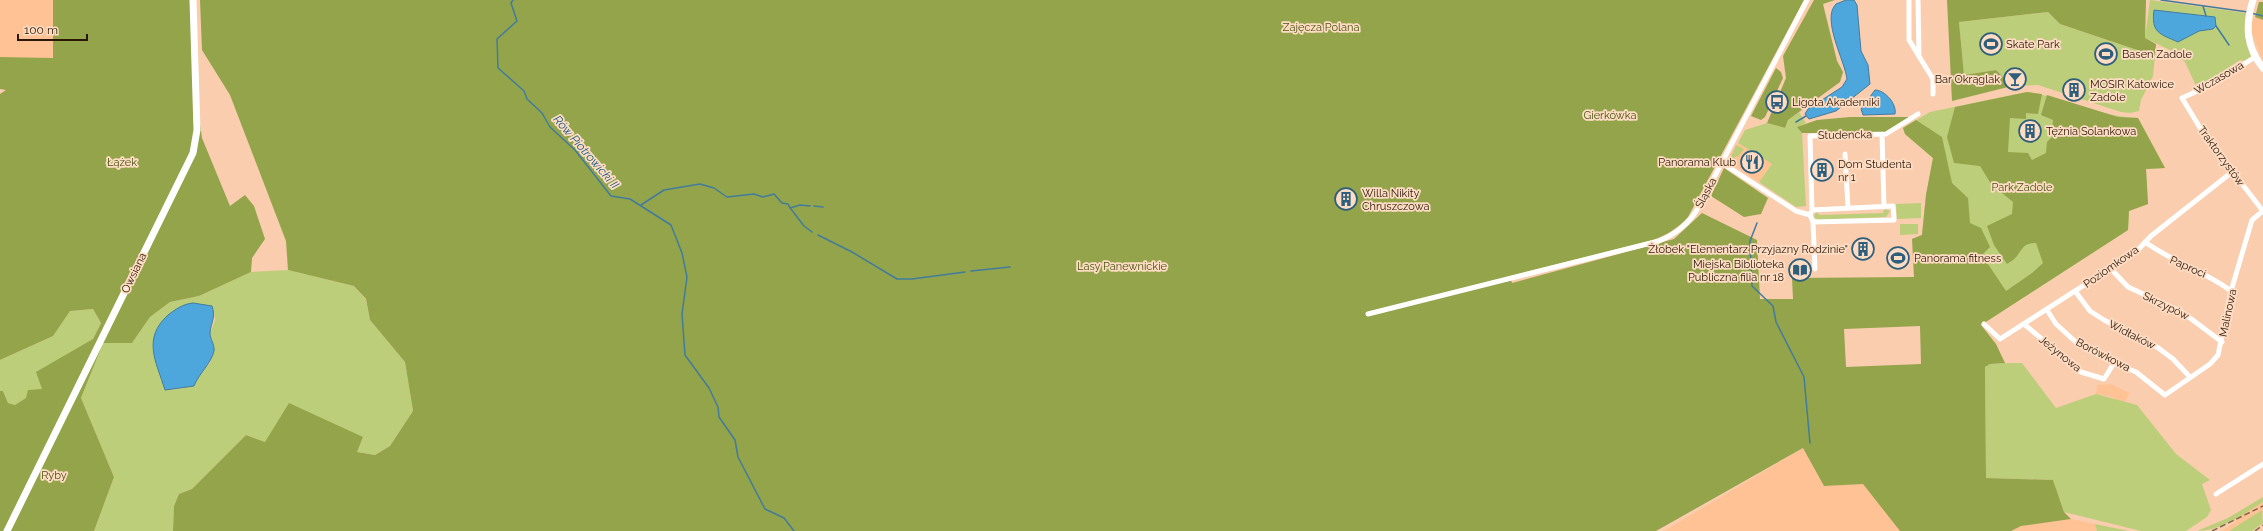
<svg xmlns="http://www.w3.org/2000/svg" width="2263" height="531" viewBox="0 0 2263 531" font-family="Raleway,sans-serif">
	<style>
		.built { fill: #fec294 }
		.green { fill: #bdce7b; fill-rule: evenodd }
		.forest { fill: #93a44a; fill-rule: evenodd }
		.water { fill: #4da7dd; stroke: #427c9d }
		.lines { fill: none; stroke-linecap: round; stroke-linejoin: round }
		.stream { stroke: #427c9d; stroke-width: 1.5 }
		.street { stroke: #fff; stroke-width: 5 }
		.secondary { stroke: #fff; stroke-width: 7 }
		.rail { stroke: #83654e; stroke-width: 1.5; stroke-dasharray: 6 3; stroke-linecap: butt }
		.labels { text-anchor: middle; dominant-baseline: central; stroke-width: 3.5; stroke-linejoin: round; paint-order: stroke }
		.park-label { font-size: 11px; fill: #485210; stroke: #feddc4 }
		.poi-label { font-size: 11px; fill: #2a1707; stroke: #feddc4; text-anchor: start }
		.street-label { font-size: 11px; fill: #2a1707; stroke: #feddc4 }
		.water-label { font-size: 12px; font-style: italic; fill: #1b5d82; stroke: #feddc4 }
	</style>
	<rect width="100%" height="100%" fill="#f9cdad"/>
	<path class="built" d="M 0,0 L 53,0 L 53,58 L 0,57 Z
		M 2255,17 L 2263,20 L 2263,61 L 2252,33 L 2252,22 Z
		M 1738,143 L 1772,164 L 1759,182 L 1730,163 L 1730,155 Z
		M 2111,384 L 2129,393 L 2125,403 L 2109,396 L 2096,394 L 2097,385 Z
		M 1803,448 L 1824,486 L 1863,484 L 1900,531 L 1664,531 Z
		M 2263,502 L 2263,517 L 2260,512 L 2229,531 L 2221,531 L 2239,520 L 2232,522 L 2231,521 Z
		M 2071,519 L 2095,524 L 2097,531 L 2011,531 L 2021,526 Z"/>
	<path class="green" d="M 2150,0 L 2246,13 L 2245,37 L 2252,57 L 2245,61 L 2240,60 L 2197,88 L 2185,62 L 2172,51 L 2145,38 Z
		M 2048,12 L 2060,24 L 2155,56 L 2153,76 L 2141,100 L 2139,111 L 2130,113 L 2121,112 L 2038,85 L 2012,86 L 1996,70 L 1964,75 L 1959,22 Z
		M 2027,92 C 2064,97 2099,117 2138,118 L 2165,168 L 2146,169 L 2148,204 L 2129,211 L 2128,230 L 1989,320 L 1912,239 L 1922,235 L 1926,195 L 1933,158 L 1905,134 L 1903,128 L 1930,112 Z
		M 1799,112 L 1806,123 L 1798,127 L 1802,133 L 1806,206 L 1796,207 L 1759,182 L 1772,164 L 1738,143 L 1745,130 L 1767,123 L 1785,128 L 1788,120 Z
		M 1736,145 L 1744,149 L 1738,157 L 1736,156 L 1733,160 L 1736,163 L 1734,166 L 1730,159 Z
		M 1921,203 L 1921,218 L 1897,219 L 1896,204 Z
		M 1884,209 L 1890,211 L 1886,217 L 1818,220 L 1814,217 L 1816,212 L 1820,215 L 1883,213 Z
		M 1900,224 L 1918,224 L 1918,234 L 1900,235 Z
		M 288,270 L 354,286 L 366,300 L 370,320 L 405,362 L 413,411 L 390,446 L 375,455 L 357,452 L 363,437 L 265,442 L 246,435 L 192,489 L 179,494 L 174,506 L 173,531 L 94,531 L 114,477 L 81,398 L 103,342 L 132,343 L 150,317 L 170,302 L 199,296 L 251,272 ZM 214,312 L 215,320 L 210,334 L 214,349 L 210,363 L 184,388 L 165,390 Z
		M 93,309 L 101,323 L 93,339 L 84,345 L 42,389 L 15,405 L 8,403 L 3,391 L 0,391 L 0,360 L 53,336 L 69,311 Z
		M 2005,363 L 2022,363 L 2056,408 L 2096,394 L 2137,405 L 2176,454 L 2210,480 L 2202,484 L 2211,510 L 2207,517 L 2186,531 L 2141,531 L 2064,512 L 2053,480 L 1986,478 L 1985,367 L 1990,364 Z
		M 2263,497 L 2263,502 C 2243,514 2221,531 2197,531 L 2228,518 Z
		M 2262,510 L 2263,523 L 2252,531 L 2229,531 Z
		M 2095,524 L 2129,531 L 2097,531 Z"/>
	<path class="forest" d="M 53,0 L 191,0 L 192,66 L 202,138 L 230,206 L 245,195 L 254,206 L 265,239 L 252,258 L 251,272 L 199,296 L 170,302 L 150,317 L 132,343 L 103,343 L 81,398 L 114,477 L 94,531 L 0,531 L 0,391 L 3,391 L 8,403 L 15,405 L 26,398 L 28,390 L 42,389 L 36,372 L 93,339 L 101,323 L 93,309 L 70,311 L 53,336 L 0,360 L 0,94 L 6,90 L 0,89 L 0,57 L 53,58 Z
		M 200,0 L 1804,0 L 1688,217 C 1678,228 1667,235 1653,240 L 1510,276 L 1512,283 L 1674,239 L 1702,213 L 1757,240 L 1760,299 L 1793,299 L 1792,278 L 1914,277 L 1912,239 L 1922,235 L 1926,195 L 1933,158 L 1905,134 L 1903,128 L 1916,120 L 1942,137 L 1952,183 L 1968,198 L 1970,223 L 1981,228 L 1990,247 L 1982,255 L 2006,291 L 2032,273 L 2043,263 L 2036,243 C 2024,243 2023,248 2017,256 C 2015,259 2010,262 2007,264 L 1994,245 L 1987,226 L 2012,214 L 2013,202 L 1991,184 L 1980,166 L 1954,163 L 1947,137 L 1955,107 L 2027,92 L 2042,94 L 2038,114 L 2026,113 L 2026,119 L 2010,118 L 2008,152 L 2028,153 L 2032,160 L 2046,153 L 2047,142 L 2055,134 L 2052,131 L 2053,120 L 2041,115 L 2047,95 L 2118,117 L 2138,118 L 2165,168 L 2146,169 L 2148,204 L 2129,211 L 2128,230 L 1981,325 L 1996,344 L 2005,363 L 1990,364 L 1985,367 L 1986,478 L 2053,480 L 2064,512 L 2071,519 L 2021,526 L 2011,531 L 1900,531 L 1863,484 L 1824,486 L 1803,448 L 1656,531 L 173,531 L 174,506 L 179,494 L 192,489 L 246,435 L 265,442 L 289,403 L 363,437 L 357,452 L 375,455 L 390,446 L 413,411 L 405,362 L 370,320 L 366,299 L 354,286 L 288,270 L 286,241 L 230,95 L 202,50 ZM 1920,326 L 1921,364 L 1846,367 L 1844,329 Z
		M 1814,0 L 1835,0 L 1823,4 L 1837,61 L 1843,72 L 1840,82 L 1788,120 L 1785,128 L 1767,123 L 1786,78 L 1783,56 Z
		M 1947,0 L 2146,0 L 2145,38 L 2156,44 L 2155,56 L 2060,24 L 2048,12 L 1959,22 L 1964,75 L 1996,70 L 2012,86 L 1952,101 Z
		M 2259,2 L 2263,2 L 2263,20 L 2255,17 Z
		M 1776,68 L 1781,72 L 1783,78 L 1765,117 L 1761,120 L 1751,116 Z
		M 1850,117 L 1911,117 L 1886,133 L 1802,133 L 1797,127 L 1817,120 Z
		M 1724,168 L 1768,198 L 1761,214 L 1744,217 L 1711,196 Z"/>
	<path class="water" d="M 1846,0 L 1854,0 L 1857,5 L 1861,51 L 1868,65 L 1870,84 L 1836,111 L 1809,119 L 1805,114 L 1808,109 L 1842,87 L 1847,79 C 1845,61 1821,19 1836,4 Z
		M 2154,10 L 2215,17 L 2216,26 L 2213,29 L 2199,31 L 2178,42 C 2160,34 2151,33 2154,10 Z
		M 1875,90 C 1885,90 1897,104 1895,114 L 1863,115 L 1861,109 Z
		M 193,303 L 212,306 C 216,318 211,322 210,333 C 210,339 215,345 214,351 C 211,364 199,373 194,386 L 165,390 C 156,361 142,339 168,315 C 176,309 183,304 193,303 Z"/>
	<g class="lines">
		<path class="stream" d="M 513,0 L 511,3 L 517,21 L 497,39 L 498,68 L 524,91 L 527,99 L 542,113 L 550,127 L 575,150 L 611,196 L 630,199 L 671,225 L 682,253 L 687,277 L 682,314 L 685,355 L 709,388 L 718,407 L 719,417 L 735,440 L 738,457 L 765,509 L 784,518 L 794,531
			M 2161,0 L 2248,12
			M 2203,6 L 2206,16
			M 2251,13 L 2263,16
			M 2216,26 L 2229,45
			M 1796,122 L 1806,116
			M 641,205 L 664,190 L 700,184 L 714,188 L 727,197 L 754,194 L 763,197 L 774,194 L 782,203 L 788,204 L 790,208 L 800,205 L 810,206
			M 814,206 L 823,207
			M 791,209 L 804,226 L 812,232
			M 1757,223 L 1750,241 L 1752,286 L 1773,306 L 1776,322 L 1804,377 L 1810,443
			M 818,235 L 852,252 L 897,279 L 912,279 L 965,272
			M 971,271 L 1010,267"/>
		<path class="street" d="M 1909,0 L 1909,40 L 1933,79 L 1933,94
			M 1918,0 L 1919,57
			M 2255,57 L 2211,85 L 2182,98 L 2205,136 L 2263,211
			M 1882,134 L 1884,207
			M 1845,154 L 1848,208
			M 1722,163 L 1796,211 L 1810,215 L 1813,222 L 1815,269
			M 1812,210 L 1893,206 L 1894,220 L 1813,222
			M 1810,215 L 1812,210 L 1810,136 L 1886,134 L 1918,114
			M 2145,242 C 2173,262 2204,271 2231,291
			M 2111,269 L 2128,287 L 2182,312 L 2222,342
			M 2075,291 L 2090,311 L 2104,320 L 2157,347 L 2173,359 L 2190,377
			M 2047,310 L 2056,324 L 2078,344 L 2114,363 L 2136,372 L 2165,395 L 2210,364 L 2218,355 L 2231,291 L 2252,220 L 2263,211
			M 1368,314 L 1659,241 C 1676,234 1689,224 1698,208 L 1807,0
			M 1984,324 L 2000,339 L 2136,252 L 2151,236 L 2232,172
			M 2024,324 L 2081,372 L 2104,379 L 2114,363
			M 2216,494 L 2263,464"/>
		<path class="secondary" d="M 2253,0 C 2245,25 2246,47 2263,68
			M 7,531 L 193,153 L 197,130 L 193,0"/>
		<path class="rail" d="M 2212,531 L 2263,506
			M 2255,531 L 2263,525"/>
	</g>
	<defs>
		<g id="stadium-ring" transform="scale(1.15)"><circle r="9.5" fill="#feddc4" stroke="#2d5e7c" stroke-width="1.5"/><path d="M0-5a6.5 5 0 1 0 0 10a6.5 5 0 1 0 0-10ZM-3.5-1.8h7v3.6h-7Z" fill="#2d5e7c"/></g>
		<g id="bar-ring" transform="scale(1.15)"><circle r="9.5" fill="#feddc4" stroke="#2d5e7c" stroke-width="1.5"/><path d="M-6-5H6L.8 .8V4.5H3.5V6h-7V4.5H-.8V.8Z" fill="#2d5e7c"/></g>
		<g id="building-ring" transform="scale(1.15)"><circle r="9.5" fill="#feddc4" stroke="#2d5e7c" stroke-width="1.5"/><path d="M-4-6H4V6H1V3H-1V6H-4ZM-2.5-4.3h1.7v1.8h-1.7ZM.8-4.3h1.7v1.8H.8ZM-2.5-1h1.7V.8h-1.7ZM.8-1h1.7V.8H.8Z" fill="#2d5e7c"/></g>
		<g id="bus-ring" transform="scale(1.15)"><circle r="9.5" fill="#feddc4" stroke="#2d5e7c" stroke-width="1.5"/><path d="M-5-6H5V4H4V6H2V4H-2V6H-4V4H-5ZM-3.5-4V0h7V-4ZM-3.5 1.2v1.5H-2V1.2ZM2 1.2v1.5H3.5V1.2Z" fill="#2d5e7c"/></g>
		<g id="restaurant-ring" transform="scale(1.15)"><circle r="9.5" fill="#feddc4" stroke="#2d5e7c" stroke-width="1.5"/><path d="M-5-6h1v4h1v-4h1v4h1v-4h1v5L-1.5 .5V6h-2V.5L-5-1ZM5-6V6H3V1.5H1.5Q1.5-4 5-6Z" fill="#2d5e7c"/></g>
		<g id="library-ring" transform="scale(1.15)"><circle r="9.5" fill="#feddc4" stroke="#2d5e7c" stroke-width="1.5"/><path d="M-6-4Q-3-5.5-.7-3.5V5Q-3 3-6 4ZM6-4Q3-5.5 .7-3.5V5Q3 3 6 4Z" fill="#2d5e7c"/></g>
	</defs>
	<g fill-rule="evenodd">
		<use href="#stadium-ring" x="1991" y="44"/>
		<use href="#stadium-ring" x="2106" y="54"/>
		<use href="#bar-ring" x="2015" y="79"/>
		<use href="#building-ring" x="2074" y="90"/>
		<use href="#bus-ring" x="1777" y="102"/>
		<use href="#building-ring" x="2030" y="131"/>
		<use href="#restaurant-ring" x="1752" y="162"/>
		<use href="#building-ring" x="1822" y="170"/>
		<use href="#building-ring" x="1346" y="199"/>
		<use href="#building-ring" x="1863" y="249"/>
		<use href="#stadium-ring" x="1898" y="258"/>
		<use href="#library-ring" x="1800" y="270"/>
	</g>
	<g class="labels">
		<g class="park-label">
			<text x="1321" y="27">Zajęcza Polana</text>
			<text x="1610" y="115">Gierkówka</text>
			<text x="122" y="162">Łążek</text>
			<text x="2022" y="187">Park Zadole</text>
			<text x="1122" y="266">Lasy Panewnickie</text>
			<text x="54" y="475">Ryby</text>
		</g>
		<g class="poi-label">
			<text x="2006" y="44">Skate Park</text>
			<text x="2122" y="54">Basen Zadole</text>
			<text x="2000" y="79" text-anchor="end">Bar Okrąglak</text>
			<text x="2090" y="84">MOSIR Katowice<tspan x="2090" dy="13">Zadole</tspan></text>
			<text x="1792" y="102">Ligota Akademiki</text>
			<text x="2046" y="131">Tężnia Solankowa</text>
			<text x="1736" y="162" text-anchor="end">Panorama Klub</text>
			<text x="1838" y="164">Dom Studenta<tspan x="1838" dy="13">nr 1</tspan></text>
			<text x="1362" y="193">Willa Nikity<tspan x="1362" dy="13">Chruszczowa</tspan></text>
			<text x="1848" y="249" text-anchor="end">Żłobek "Elementarz Przyjazny Rodzinie"</text>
			<text x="1914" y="258">Panorama fitness</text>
			<text x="1784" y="264" text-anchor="end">Miejska Biblioteka<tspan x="1784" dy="13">Publiczna filia nr 18</tspan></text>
		</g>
		<g class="street-label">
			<text transform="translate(2219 78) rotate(-30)">Wczasowa</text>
			<text transform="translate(1845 135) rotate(-1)">Studencka</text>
			<text transform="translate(2221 156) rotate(54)">Traktorzystów</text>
			<text transform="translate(1706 193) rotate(-62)">Śląska</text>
			<text transform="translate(2111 267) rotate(-35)">Poziomkowa</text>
			<text transform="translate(2188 267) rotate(24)">Paproci</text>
			<text transform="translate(134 273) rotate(-64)">Owsiana</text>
			<text transform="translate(2166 306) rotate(26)">Skrzypów</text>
			<text transform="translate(2228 313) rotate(-78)">Malinowa</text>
			<text transform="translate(2132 335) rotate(27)">Widłaków</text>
			<text transform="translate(2060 354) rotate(39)">Jeżynowa</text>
			<text transform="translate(2103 355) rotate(27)">Borówkowa</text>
		</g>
		<g class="water-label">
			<text transform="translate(586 152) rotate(49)">Rów Piotrowicki II</text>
		</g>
	</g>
	<path d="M18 34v6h69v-6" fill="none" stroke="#2a1707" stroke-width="2"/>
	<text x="24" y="34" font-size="12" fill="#2a1707" stroke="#feddc4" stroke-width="3" paint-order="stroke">100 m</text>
</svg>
